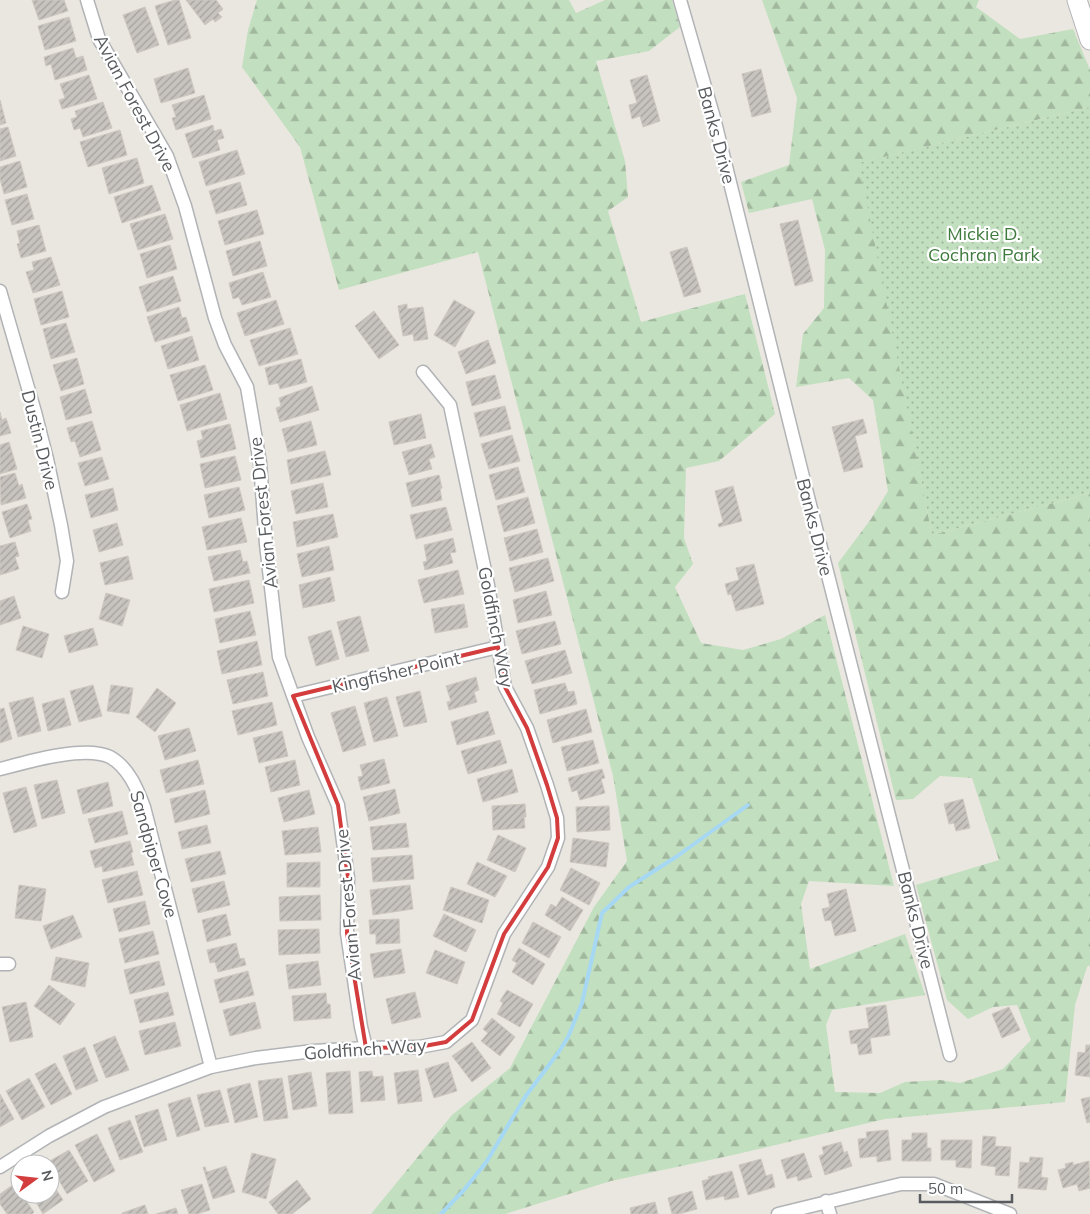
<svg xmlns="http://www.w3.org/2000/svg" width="1090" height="1214" viewBox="0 0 1090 1214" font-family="Mulish,sans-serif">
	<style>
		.forest { fill: url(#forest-firs) }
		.park { fill: url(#park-dots) }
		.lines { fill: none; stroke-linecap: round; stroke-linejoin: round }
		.stream { stroke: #a6d8f4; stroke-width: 4 }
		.building { fill: url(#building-hatch); stroke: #cec8bf }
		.street-casing { stroke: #b1b3b6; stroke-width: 15 }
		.secondary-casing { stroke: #b2b5b9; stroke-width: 21 }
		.street { stroke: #fff; stroke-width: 12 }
		.secondary { stroke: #fff; stroke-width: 19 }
		.marked { fill: none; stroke: #d33d3e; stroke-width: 4; stroke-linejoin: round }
		.labels { text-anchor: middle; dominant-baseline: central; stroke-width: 4.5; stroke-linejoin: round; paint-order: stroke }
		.street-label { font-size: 18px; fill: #595c5f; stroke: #fff }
		.park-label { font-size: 18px; fill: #3f7a3d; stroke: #fff }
	</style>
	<defs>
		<pattern id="forest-firs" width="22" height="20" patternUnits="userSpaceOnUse" patternTransform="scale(1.25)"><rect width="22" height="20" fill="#c2dfbf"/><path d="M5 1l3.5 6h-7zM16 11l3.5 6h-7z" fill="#a1b89e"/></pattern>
		<pattern id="park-dots" width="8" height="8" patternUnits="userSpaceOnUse" patternTransform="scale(1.25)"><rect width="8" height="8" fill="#c2dfbf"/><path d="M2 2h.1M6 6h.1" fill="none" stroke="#a1b89e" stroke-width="1.8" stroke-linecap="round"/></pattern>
		<pattern id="building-hatch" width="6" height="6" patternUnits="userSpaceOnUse" patternTransform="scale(1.25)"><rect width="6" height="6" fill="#c7c3bf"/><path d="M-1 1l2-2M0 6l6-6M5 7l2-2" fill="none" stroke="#a5a29e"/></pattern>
	</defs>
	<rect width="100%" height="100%" fill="#eae7e0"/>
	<path class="forest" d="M 257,0 L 569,0 L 576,13 L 605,0 L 672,0 L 680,27 L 649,51 L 596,61 L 625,161 L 628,197 L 608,211 L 641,322 L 745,294 L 775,414 L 719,461 L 686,468 L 684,538 L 693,564 L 675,587 L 701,643 L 743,650 L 781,639 L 825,615 L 894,886 L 809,881 L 801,904 L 810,969 L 905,934 L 925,995 L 832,1010 L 826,1025 L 835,1092 L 880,1093 L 905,1082 L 940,1080 L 960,1083 L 1003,1069 L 1031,1040 L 1017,1005 L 993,1007 L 968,1019 L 947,1000 L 916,885 L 999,860 L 972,778 L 940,776 L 913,799 L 896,800 L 838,563 L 871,519 L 888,491 L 873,400 L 849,378 L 796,387 L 803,334 L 824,308 L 825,250 L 812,199 L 749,213 L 741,182 L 789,165 L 797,98 L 762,0 L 979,0 L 976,7 L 1020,39 L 1073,29 L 1090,70 L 1090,107 L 860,163 L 932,535 L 1090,493 L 1090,965 L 1087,967 L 1075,1005 L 1065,1102 L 885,1119 L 733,1155 L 611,1181 L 505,1214 L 371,1214 L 452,1115 L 510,1068 L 594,907 L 627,861 L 613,776 L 478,252 L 339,290 L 300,147 L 242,67 L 248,30 Z"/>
	<path class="park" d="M 1090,107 L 1090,493 L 932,535 L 859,163 Z"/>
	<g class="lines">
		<path class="stream" d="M 441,1214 L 464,1190 L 487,1161 L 525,1097 L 558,1053 L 568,1037 L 582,1003 L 602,913 L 629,887 L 676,857 L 748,805"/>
	</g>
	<path class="building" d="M 32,0 L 64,0 L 68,11 L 39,20 Z
		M 175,0 L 179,0 L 191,38 L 168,45 L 155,6 Z
		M 186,0 L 216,0 L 223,9 L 218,13 L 222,17 L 215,22 L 213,19 L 205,25 Z
		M 145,7 L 159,45 L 137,53 L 123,15 Z
		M 69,17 L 76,41 L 45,50 L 38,26 Z
		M 73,48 L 76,58 L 83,56 L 87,70 L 55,80 L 51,64 L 46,66 L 44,57 Z
		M 188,68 L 195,93 L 161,103 L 154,79 Z
		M 761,69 L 771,112 L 752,117 L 742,74 Z
		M 89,75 L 97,99 L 62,109 L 59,100 L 65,98 L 60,84 Z
		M 647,75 L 660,121 L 643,127 L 640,116 L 632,119 L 629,105 L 637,103 L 630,80 Z
		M 204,95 L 211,119 L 176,130 L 172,118 L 176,117 L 172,105 Z
		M 0,100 L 6,123 L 0,125 Z
		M 103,102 L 112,128 L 83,137 L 80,128 L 74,130 L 71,119 L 77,117 L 75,111 Z
		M 213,125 L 214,131 L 221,129 L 224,138 L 217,140 L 220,150 L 193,158 L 185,134 Z
		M 8,127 L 16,156 L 0,161 L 0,129 Z
		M 120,130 L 127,155 L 88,167 L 80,142 Z
		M 237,150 L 245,174 L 206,186 L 199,162 Z
		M 137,158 L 144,183 L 109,194 L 102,168 Z
		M 20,161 L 27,187 L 4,194 L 0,179 L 0,167 Z
		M 240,182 L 247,205 L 216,214 L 209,191 Z
		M 152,185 L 161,210 L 122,223 L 114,197 Z
		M 27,194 L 34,219 L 12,225 L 5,200 Z
		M 257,210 L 264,234 L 225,245 L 218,221 Z
		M 165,214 L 173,239 L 138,250 L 130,224 Z
		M 798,220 L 813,281 L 795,286 L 780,224 Z
		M 39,225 L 46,251 L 21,258 L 17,244 L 20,243 L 17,231 Z
		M 260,241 L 267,266 L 233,276 L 226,251 Z
		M 170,245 L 177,269 L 147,278 L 140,254 Z
		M 687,247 L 701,292 L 684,297 L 670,252 Z
		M 51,257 L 60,285 L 33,293 L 26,272 L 34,270 L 32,262 Z
		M 263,272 L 271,297 L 242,305 L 239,297 L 233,299 L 229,283 Z
		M 173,276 L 181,301 L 147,312 L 139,287 Z
		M 62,291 L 69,317 L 41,325 L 34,299 Z
		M 276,300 L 284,324 L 245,336 L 237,313 Z
		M 454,300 L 475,312 L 455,347 L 434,335 Z
		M 407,304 L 407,309 L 423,307 L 428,339 L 414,341 L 413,334 L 403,336 L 398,306 Z
		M 179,307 L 182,318 L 186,317 L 190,331 L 155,342 L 147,317 Z
		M 374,311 L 399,345 L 379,359 L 355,326 Z
		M 66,323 L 75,352 L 51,359 L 43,329 Z
		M 290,328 L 298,354 L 259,366 L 250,340 Z
		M 192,336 L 199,360 L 168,369 L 161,346 Z
		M 488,340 L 496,363 L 466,374 L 458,352 Z
		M 77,358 L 84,384 L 61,391 L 53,365 Z
		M 301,359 L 307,382 L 280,389 L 278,383 L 269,385 L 265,368 Z
		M 205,365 L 213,390 L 178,401 L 170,375 Z
		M 495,375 L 501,398 L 472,406 L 466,382 Z
		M 312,386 L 319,410 L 280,422 L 276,408 L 281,406 L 279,398 Z
		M 85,389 L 92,413 L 66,420 L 60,397 Z
		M 220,393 L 227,419 L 187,431 L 180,405 Z
		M 505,406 L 511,429 L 480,437 L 474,413 Z
		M 0,412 L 2,420 L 6,418 L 11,433 L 0,436 Z
		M 421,414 L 426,438 L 394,445 L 389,422 Z
		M 863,419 L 867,433 L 855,436 L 863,467 L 844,472 L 832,427 Z
		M 92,421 L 101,450 L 80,457 L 75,441 L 71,442 L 67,428 Z
		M 311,421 L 317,445 L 288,452 L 282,429 Z
		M 230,424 L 236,449 L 201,458 L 197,441 L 203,439 L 201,431 Z
		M 512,435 L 520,461 L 489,469 L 481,444 Z
		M 9,442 L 17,469 L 0,474 L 0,445 Z
		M 431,444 L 435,457 L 429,459 L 432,469 L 409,475 L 402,452 Z
		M 325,451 L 331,475 L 291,484 L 287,460 Z
		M 235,456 L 241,480 L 205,488 L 200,464 Z
		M 102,457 L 109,479 L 85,486 L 78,463 Z
		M 518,467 L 525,492 L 496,500 L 489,475 Z
		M 15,473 L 19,486 L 22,484 L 26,498 L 1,505 L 0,477 Z
		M 439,475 L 442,488 L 440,489 L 442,500 L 412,507 L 406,483 Z
		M 323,483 L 328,507 L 296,514 L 291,491 Z
		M 733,486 L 742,521 L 719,527 L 718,524 L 723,522 L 715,491 Z
		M 239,487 L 245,510 L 209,518 L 204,495 Z
		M 113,488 L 118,510 L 91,518 L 85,495 Z
		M 528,497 L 535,523 L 504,532 L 497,506 Z
		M 27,504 L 32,519 L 28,520 L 31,531 L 10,538 L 2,512 Z
		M 446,507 L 452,530 L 416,539 L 410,515 Z
		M 333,514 L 338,537 L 297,547 L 293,522 Z
		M 241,518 L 247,542 L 207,550 L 202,527 Z
		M 117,523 L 123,545 L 99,552 L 93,530 Z
		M 537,529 L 543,552 L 510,561 L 504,538 Z
		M 453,538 L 456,552 L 450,553 L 453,563 L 425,570 L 423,562 L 427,561 L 424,545 Z
		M 15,542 L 19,556 L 15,557 L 19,569 L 0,575 L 0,546 Z
		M 329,546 L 334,570 L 302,577 L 297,554 Z
		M 240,550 L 243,562 L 247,561 L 250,573 L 214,581 L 208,557 Z
		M 128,556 L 133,579 L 105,585 L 100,563 Z
		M 548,558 L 554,581 L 515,592 L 509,568 Z
		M 754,564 L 764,604 L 736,611 L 731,594 L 728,595 L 725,584 L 739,580 L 736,568 Z
		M 458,570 L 464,594 L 424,603 L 418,580 Z
		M 330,577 L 335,601 L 303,608 L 299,585 Z
		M 249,580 L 254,603 L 214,612 L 209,589 Z
		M 546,591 L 552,615 L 518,623 L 513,600 Z
		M 106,593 L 130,600 L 122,626 L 99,619 Z
		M 14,596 L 21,618 L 0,625 L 0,601 Z
		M 464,604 L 468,627 L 435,633 L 431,609 Z
		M 250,611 L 256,635 L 220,643 L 215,619 Z
		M 360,616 L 369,651 L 346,657 L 337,622 Z
		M 555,621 L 561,644 L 522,654 L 516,631 Z
		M 23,626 L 49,634 L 42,658 L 16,650 Z
		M 93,628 L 98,645 L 69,653 L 64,636 Z
		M 331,630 L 339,659 L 316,666 L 308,637 Z
		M 257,641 L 262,665 L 222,674 L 217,651 Z
		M 565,650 L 572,673 L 532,684 L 525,661 Z
		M 263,672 L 268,696 L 233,704 L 227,680 Z
		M 476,677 L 479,690 L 474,692 L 477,702 L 449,710 L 447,702 L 451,701 L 446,686 Z
		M 565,683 L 568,692 L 574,691 L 577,704 L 540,714 L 534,690 Z
		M 93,685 L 102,716 L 79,722 L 70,691 Z
		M 111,685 L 133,688 L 129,714 L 107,711 Z
		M 157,688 L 176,703 L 155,732 L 136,717 Z
		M 420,691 L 427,722 L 404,727 L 396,697 Z
		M 33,697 L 41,731 L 18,737 L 9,703 Z
		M 387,697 L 398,736 L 374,742 L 364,703 Z
		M 64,698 L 71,725 L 48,731 L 42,704 Z
		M 272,702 L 277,725 L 238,735 L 232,711 Z
		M 355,706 L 366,745 L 343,752 L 331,713 Z
		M 4,708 L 12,739 L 0,743 L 0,709 Z
		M 586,709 L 592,732 L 553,743 L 547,720 Z
		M 488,711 L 495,734 L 457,745 L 451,722 Z
		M 189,728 L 196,751 L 165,760 L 158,736 Z
		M 282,731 L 288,756 L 259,763 L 253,738 Z
		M 500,740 L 507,763 L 468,774 L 461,751 Z
		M 593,740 L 599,763 L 567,771 L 561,747 Z
		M 384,759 L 390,783 L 361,790 L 358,777 L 363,776 L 360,765 Z
		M 198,760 L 204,784 L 166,793 L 160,770 Z
		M 295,760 L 300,785 L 271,792 L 265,767 Z
		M 512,769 L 518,792 L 483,802 L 477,779 Z
		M 602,769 L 605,778 L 601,779 L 605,793 L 580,800 L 577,790 L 572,792 L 568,778 Z
		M 57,780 L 65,813 L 42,819 L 34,785 Z
		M 108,782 L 113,806 L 83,814 L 77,790 Z
		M 26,787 L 37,826 L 14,833 L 3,793 Z
		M 395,789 L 400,813 L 369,821 L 363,797 Z
		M 205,790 L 210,814 L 175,823 L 170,799 Z
		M 309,790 L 315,814 L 284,822 L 278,798 Z
		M 963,799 L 970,828 L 956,831 L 954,823 L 949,824 L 944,804 Z
		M 525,804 L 526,817 L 524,817 L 525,828 L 493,830 L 492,806 Z
		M 609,806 L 610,830 L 577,832 L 576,807 Z
		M 122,811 L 128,834 L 95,843 L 88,819 Z
		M 406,823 L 409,847 L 373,850 L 370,827 Z
		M 207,825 L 211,843 L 182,849 L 178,832 Z
		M 318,827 L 321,852 L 285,855 L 282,831 Z
		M 498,835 L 526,848 L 515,872 L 487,860 Z
		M 573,838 L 609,843 L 606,867 L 570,862 Z
		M 130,841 L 133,852 L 131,853 L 134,865 L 103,872 L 102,866 L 95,868 L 90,851 Z
		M 220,851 L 226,874 L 191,882 L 185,859 Z
		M 412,855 L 414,879 L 373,882 L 371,858 Z
		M 320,862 L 320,887 L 287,887 L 287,863 Z
		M 477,862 L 507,876 L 495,897 L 467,884 Z
		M 571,868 L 600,883 L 589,905 L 560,890 Z
		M 137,871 L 143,895 L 108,903 L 102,880 Z
		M 224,881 L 230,905 L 198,913 L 192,889 Z
		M 19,885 L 46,889 L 41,921 L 15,918 Z
		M 410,885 L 413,909 L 373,915 L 370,890 Z
		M 451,887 L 489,900 L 482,923 L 443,910 Z
		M 846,889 L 856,931 L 835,936 L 831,920 L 825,921 L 822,909 L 830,907 L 827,894 Z
		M 320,895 L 321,920 L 280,921 L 279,897 Z
		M 562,897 L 583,910 L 570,931 L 545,915 L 551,904 L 556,907 Z
		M 145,901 L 150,924 L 119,932 L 113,909 Z
		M 226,914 L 231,935 L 207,942 L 202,920 Z
		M 444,914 L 476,930 L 466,952 L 433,936 Z
		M 73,915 L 82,937 L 51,949 L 43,926 Z
		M 399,919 L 400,943 L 376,944 L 376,934 L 370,934 L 369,920 Z
		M 533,922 L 561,937 L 549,958 L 522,943 Z
		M 319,929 L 320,953 L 279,955 L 278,930 Z
		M 153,931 L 159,954 L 125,963 L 119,939 Z
		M 236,943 L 240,959 L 244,958 L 246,965 L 218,972 L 215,962 L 210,963 L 207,950 Z
		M 519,948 L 545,964 L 533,985 L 512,972 L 517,963 L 512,960 Z
		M 401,949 L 405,973 L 374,978 L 370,954 Z
		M 435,950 L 465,962 L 457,984 L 426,973 Z
		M 56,957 L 89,963 L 85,987 L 51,980 Z
		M 159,961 L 165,985 L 130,994 L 124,970 Z
		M 318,961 L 321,985 L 289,989 L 286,965 Z
		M 248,971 L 254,995 L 220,1003 L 214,980 Z
		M 49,985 L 75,1004 L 60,1025 L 34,1006 Z
		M 507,990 L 533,1004 L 520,1027 L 497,1014 L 503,1003 L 500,1001 Z
		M 168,992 L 174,1015 L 140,1023 L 134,1000 Z
		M 415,992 L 421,1017 L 392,1024 L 386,999 Z
		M 326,993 L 327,1004 L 330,1004 L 331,1018 L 294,1021 L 292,996 Z
		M 26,1002 L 33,1037 L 10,1042 L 2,1007 Z
		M 255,1002 L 261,1028 L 230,1036 L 223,1010 Z
		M 886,1005 L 890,1035 L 870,1038 L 872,1053 L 859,1055 L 857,1043 L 851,1044 L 849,1031 L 869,1028 L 866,1008 Z
		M 1009,1007 L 1020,1030 L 1002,1038 L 992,1014 Z
		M 492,1018 L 515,1037 L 500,1056 L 481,1041 L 488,1033 L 483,1029 Z
		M 175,1022 L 181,1046 L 145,1055 L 139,1031 Z
		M 115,1036 L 129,1070 L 106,1078 L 93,1045 Z
		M 472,1042 L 491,1068 L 472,1082 L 452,1056 Z
		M 1086,1045 L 1090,1045 L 1090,1077 L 1075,1075 L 1078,1052 L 1085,1053 Z
		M 85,1047 L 98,1081 L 76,1090 L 63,1056 Z
		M 448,1062 L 457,1091 L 434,1098 L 425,1069 Z
		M 55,1063 L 72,1094 L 51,1105 L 35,1074 Z
		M 418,1070 L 422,1101 L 398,1104 L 394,1073 Z
		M 350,1071 L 353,1113 L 329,1114 L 326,1073 Z
		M 372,1071 L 373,1077 L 383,1076 L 385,1100 L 361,1102 L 359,1072 Z
		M 311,1072 L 317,1106 L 293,1110 L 288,1076 Z
		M 29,1078 L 45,1107 L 22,1120 L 6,1091 Z
		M 282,1078 L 288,1118 L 264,1121 L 258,1081 Z
		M 250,1083 L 258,1117 L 235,1123 L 227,1089 Z
		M 220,1090 L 229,1122 L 205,1127 L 197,1095 Z
		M 0,1094 L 14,1119 L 0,1127 Z
		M 190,1097 L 200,1130 L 177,1137 L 168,1104 Z
		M 1090,1097 L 1090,1122 L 1087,1123 L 1081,1099 Z
		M 158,1109 L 167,1140 L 144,1147 L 135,1116 Z
		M 130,1120 L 143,1152 L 120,1160 L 108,1128 Z
		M 888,1130 L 891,1160 L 877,1162 L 877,1156 L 860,1158 L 858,1139 L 867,1138 L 866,1132 Z
		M 912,1133 L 927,1133 L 927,1148 L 931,1148 L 931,1161 L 902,1161 L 902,1140 L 912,1140 Z
		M 97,1134 L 115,1171 L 94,1182 L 75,1145 Z
		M 983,1136 L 996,1137 L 995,1146 L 1011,1147 L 1009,1176 L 995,1175 L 996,1167 L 981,1165 Z
		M 941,1140 L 972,1140 L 971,1168 L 956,1167 L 956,1160 L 941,1160 Z
		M 841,1142 L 844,1153 L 847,1151 L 852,1166 L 825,1175 L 819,1156 L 824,1154 L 822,1147 Z
		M 69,1150 L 88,1181 L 67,1194 L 48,1162 Z
		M 252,1153 L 276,1159 L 266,1199 L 242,1192 Z
		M 804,1153 L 812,1177 L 798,1181 L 797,1176 L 787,1179 L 781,1160 Z
		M 1030,1157 L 1043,1158 L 1041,1177 L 1048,1178 L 1046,1190 L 1018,1188 L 1020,1162 L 1029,1163 Z
		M 761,1159 L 766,1176 L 772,1174 L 775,1187 L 748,1195 L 739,1165 Z
		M 1089,1161 L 1090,1188 L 1079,1191 L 1077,1184 L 1063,1188 L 1058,1170 L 1066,1168 L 1065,1164 L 1073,1162 L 1073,1165 Z
		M 226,1166 L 235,1192 L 213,1199 L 203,1167 L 205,1167 L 207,1172 Z
		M 732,1171 L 739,1197 L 725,1200 L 724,1196 L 706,1200 L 702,1181 L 709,1179 L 708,1177 Z
		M 50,1180 L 63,1200 L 43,1214 L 31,1194 L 50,1194 Z
		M 297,1180 L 311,1199 L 292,1214 L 278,1214 L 269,1202 Z
		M 14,1184 L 34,1212 L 32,1214 L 7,1214 L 0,1204 L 0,1194 Z
		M 202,1184 L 210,1210 L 197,1214 L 189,1214 L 181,1190 Z
		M 692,1191 L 697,1209 L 679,1214 L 672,1214 L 668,1198 Z
		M 655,1202 L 658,1214 L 631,1214 L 630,1208 Z
		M 145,1205 L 148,1214 L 122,1214 L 122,1213 Z
		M 176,1208 L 178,1214 L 156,1214 Z"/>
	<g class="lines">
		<g class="street-casing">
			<path id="street" d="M 87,0 L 99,39 L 167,156 L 185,206 L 215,318 L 225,345 L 247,387 L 260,463 L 266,544 L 279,657 L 308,737 L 338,805 L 348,878 L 347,933 L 361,1027 L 366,1048
				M 680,0 L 714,118 L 806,489 L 950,1055
				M 0,291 L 35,412 L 47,459 L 61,525 L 67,561 L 62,592
				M 293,696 L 498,647
				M 0,769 C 27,762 84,745 110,757 C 128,767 137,788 144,807 L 211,1067
				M 0,964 L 9,964
				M 0,1167 L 49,1136 L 104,1107 L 211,1067 L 256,1058 L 313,1051 L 366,1048 L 419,1047 L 446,1042 L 472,1020 L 504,934 L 548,867 L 558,838 L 557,818 L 547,785 L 527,728 L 505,687 L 488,585 L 450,405 L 423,372
				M 826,1201 L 830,1214
				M 778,1214 L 901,1184 L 934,1184 L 1010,1214"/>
		</g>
		<g class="secondary-casing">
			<path id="secondary" d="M 1077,0 L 1090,40"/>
		</g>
		<use href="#street" class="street"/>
		<use href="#secondary" class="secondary"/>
	</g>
	<path class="marked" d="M 498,647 L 505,687 L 527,728 L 547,785 L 557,818 L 558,838 L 548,867 L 504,934 L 472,1020 L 446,1042 L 419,1047 L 366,1048 L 347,933 L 348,878 L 338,805 L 293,696 Z"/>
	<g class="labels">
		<g class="street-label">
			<text transform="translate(135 103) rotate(62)">Avian Forest Drive</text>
			<text transform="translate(717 135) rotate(75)">Banks Drive</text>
			<text transform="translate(40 440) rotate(76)">Dustin Drive</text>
			<text transform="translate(263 513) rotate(-96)">Avian Forest Drive</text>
			<text transform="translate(815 527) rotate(76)">Banks Drive</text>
			<text transform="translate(496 627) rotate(79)">Goldfinch Way</text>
			<text transform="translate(396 672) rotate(-13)">Kingfisher Point</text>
			<text transform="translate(154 854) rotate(74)">Sandpiper Cove</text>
			<text transform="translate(348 905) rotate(-95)">Avian Forest Drive</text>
			<text transform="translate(916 920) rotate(76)">Banks Drive</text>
			<text transform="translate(365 1049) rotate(-4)">Goldfinch Way</text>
		</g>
		<g class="park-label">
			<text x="984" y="233">Mickie D.<tspan x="984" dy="21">Cochran Park</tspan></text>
		</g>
	</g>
	<g transform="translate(35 1179) rotate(75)"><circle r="24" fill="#ffffff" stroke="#bdbebf"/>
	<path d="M0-4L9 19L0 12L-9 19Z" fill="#d33d3e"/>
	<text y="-8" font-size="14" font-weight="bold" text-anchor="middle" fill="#595c5f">N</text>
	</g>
	<path d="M920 1194v8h92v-8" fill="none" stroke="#595c5f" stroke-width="2.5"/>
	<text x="928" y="1194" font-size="15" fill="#595c5f" stroke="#ffffff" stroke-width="4" paint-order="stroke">50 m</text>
</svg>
